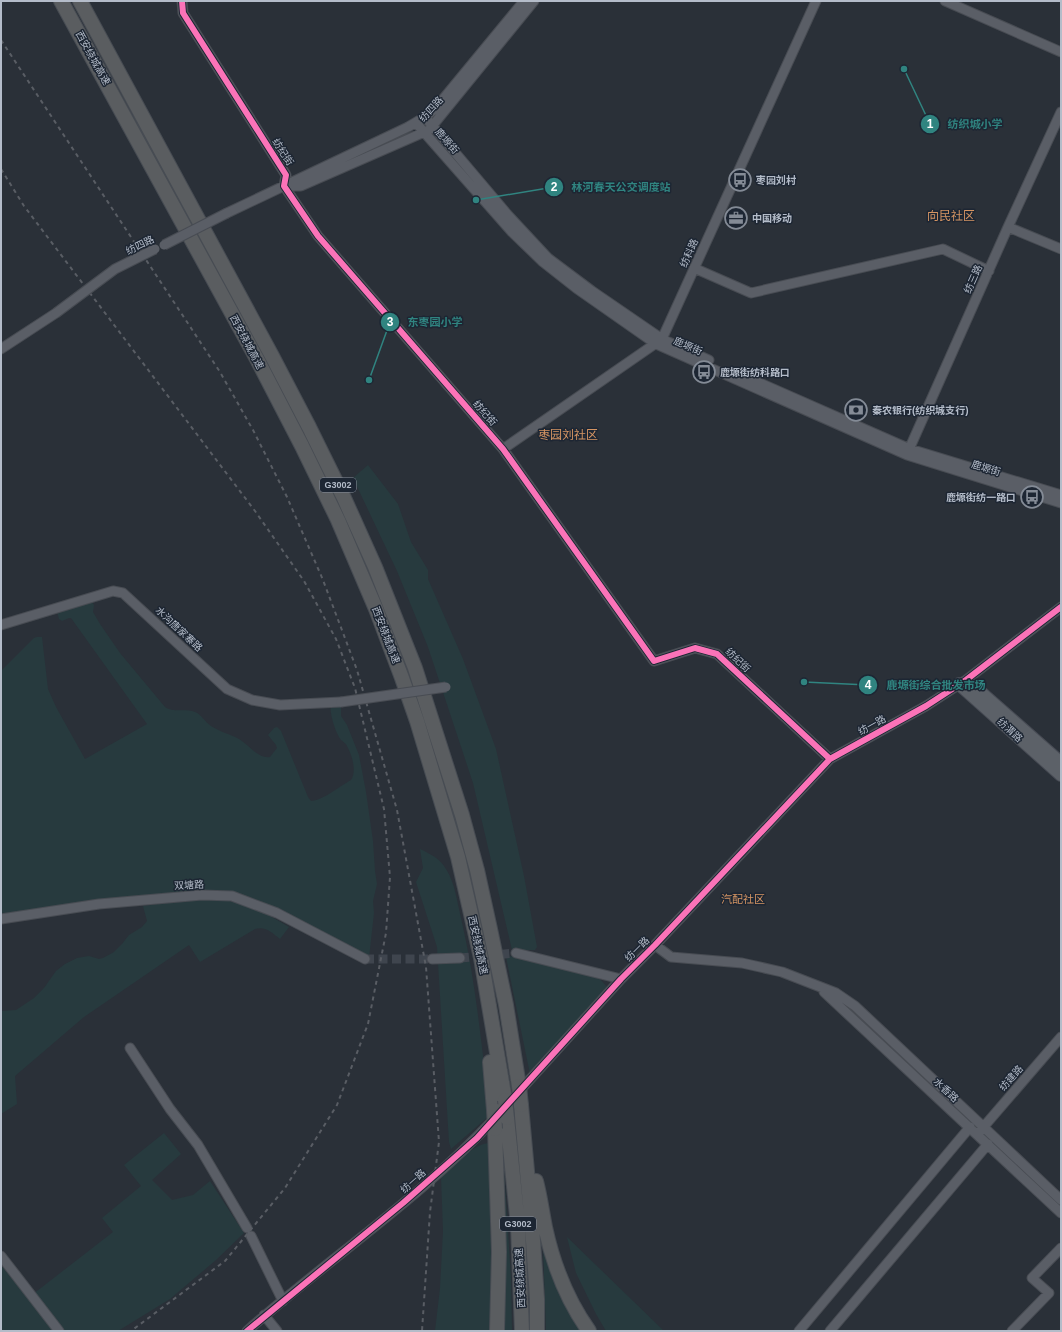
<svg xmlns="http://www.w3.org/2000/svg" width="1062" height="1332" viewBox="0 0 1062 1332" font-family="Arial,'Noto Sans SC',sans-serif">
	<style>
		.green { fill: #273a3e }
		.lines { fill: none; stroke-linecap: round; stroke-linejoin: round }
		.minor-tunnel { stroke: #3f454e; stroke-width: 9; stroke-dasharray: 9 4.5; stroke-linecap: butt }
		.minor-casing { stroke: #484c53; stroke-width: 11 }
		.major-casing { stroke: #484c55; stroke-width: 14 }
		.highway-casing { stroke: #474c53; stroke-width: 16 }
		.minor { stroke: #5a5e66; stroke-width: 9 }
		.major { stroke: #5c6168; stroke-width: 12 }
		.highway { stroke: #5a5d60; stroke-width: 14 }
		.rail { stroke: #595d64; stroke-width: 2; stroke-dasharray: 4 4; stroke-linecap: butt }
		.minor-bridge-casing { stroke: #484c53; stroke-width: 11; stroke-linecap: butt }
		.highway-bridge-casing { stroke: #474c53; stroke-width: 16; stroke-linecap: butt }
		.minor-bridge { stroke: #5a5e66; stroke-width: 9 }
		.highway-bridge { stroke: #5a5d60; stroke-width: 14 }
		.cycleway-casing { stroke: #1d2633; stroke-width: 8 }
		.cycleway { stroke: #fb73b8; stroke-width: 6 }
		.labels { text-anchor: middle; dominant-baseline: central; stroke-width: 3; stroke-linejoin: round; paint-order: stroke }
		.shield { fill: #1d2633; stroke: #878f9c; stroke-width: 1 }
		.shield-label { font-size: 9px; font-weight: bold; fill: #b4bcc9 }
		.street-label { font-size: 10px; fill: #b4bcc9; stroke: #1d2633 }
		.poi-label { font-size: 10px; font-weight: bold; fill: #b4bcc9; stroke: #1d2633; text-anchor: start }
		.neighbourhood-label { font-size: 11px; fill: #d59563; stroke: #1d2633 }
		.quarter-label { font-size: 12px; fill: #d59563; stroke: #1d2633 }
		.leader { fill: none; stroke: #308480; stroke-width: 1.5 }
		.callout-dot { fill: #308480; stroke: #1d2633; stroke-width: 1.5 }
		.mark-label { font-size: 12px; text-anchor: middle; font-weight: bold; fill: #fff }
		.callout-label { font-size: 11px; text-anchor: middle; font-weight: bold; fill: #308480; stroke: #1d2633; stroke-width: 3; stroke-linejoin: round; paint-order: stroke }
	</style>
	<rect width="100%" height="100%" fill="#2a3038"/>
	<path class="green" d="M 368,465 L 398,504 L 411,542 L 428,570 L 428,579 L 463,659 L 496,749 L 524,876 L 537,947 L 535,950 L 512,950 L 473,783 L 428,647 L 397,571 L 353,478 Z
		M 91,601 L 94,605 L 93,612 L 100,624 L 120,653 L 165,707 C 173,713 185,708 195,712 C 201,714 205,722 211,726 C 220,732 230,734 239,739 C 249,745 258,759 270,757 L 277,748 L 276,745 L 268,735 L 274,728 L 277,727 L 281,731 L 308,797 L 311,801 C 322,801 340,786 351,780 C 357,771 352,755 347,746 C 346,743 343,742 341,740 C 336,734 329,713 331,706 L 339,705 L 341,707 L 341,716 L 347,725 L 359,755 L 366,792 L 373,841 L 375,871 L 377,884 L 373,901 L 374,913 L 369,958 L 231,893 L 1,918 L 1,671 L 34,638 L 37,637 L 42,637 L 48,689 L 56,707 L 85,759 L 147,724 L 71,618 L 69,618 L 62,621 L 59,619 L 57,611 Z
		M 420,849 C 430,854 440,858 446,869 C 455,883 457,901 461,918 C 476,982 482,1050 490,1115 L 451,1149 L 449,1142 L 437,947 L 416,882 L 423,868 Z
		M 197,899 C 212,900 227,899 241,904 C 258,909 274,918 289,927 L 280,939 C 272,933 266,926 255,929 L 200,962 L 189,945 L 84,1017 L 15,1076 L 17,1104 L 1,1114 L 1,1011 L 16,1010 L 34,998 L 44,988 L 56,971 L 65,964 L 77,958 L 89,956 L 99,959 L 103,958 L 114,952 L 122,944 L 129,935 L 142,927 L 147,921 L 143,906 Z
		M 513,956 L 599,978 L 608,988 L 530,1074 L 506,957 Z
		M 164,1133 L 181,1154 L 152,1180 L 172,1200 L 193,1195 L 210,1181 L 244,1233 L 216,1260 L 170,1299 L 118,1331 L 1,1331 L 1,1265 L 28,1298 L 113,1232 L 102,1218 L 141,1186 L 124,1165 Z
		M 488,1143 L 492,1271 L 489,1331 L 435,1331 L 440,1288 L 443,1231 L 441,1177 C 455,1165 470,1146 488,1143 Z
		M 501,1170 L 504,1170 L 511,1278 L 512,1331 L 501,1331 Z
		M 567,1237 L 664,1331 L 606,1331 L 596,1314 L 576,1273 Z
		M 543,1247 L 584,1331 L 546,1331 Z"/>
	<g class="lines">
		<path class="minor-tunnel" d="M 460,958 L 516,953
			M 365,959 L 432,959"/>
		<g class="minor-casing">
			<path id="minor" d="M 182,1 L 183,13 L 286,175 L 284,186 L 318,236 L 503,449 L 654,661 L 695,648 L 717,654 L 830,759
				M 945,1 L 1061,52
				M 425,117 L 507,214 L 548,258 L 592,291 L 662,339 L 709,360
				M 416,123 L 512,232 L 543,262 L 576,288 L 656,344 L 907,455 L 1061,503
				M 285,186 L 301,186 L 429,130 L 534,1
				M 227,213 L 408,127 L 425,117 L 434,110 L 524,1
				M 1008,227 L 1061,249
				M 694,268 L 751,293 L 943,249 L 989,271
				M 1,349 L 56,313
				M 737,373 L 910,449 L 1061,495
				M 503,449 L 662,339 L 816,1
				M 907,454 L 1008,227 L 1061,112
				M 1,625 L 113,591 L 123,593 L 227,689 L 252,700 L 280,705 L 341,702
				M 1,919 L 99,904 L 202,895 L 232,896 L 277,913 L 365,959
				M 655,945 L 671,957 L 742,963 L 782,972 L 836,993 L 855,1006 L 1061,1200
				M 516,953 L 621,979
				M 432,959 L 460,958
				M 824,992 L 1061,1213
				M 130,1048 L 170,1109 L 198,1145 L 247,1228
				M 504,1108 L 621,979 L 655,945 L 830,759 L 926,706 L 966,680 L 1061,607
				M 980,1131 L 1061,1037
				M 251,1236 L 283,1301
				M 1,1256 L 59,1331
				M 264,1315 L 277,1331
				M 247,1331 C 328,1259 421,1198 496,1117
				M 799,1331 L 970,1127
				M 830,1331 L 988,1144
				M 1012,1331 L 1049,1293 L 1032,1278 L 1061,1248"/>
		</g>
		<g class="major-casing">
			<path id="major" d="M 959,684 L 1061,775
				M 978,690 L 1061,763"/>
		</g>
		<g class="highway-casing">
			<path id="highway" d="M 61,1 L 258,361 L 302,446 L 338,520 L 376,609 L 402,678 L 417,721 L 458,857 L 481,958 L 505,1100
				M 80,1 L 272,356 L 309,427 L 344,498 L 375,567 L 415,668 L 462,815 L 477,870 L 490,929 L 506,1005 L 519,1086
				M 490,1062 L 494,1110
				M 521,1105 L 532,1226 L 537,1299 L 537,1331
				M 507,1118 L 518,1225 L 522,1331
				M 495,1129 L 499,1252 L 497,1331
				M 536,1181 C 540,1196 542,1212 545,1227 C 553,1264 567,1300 589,1331"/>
		</g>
		<use href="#minor" class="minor"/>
		<use href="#major" class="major"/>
		<use href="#highway" class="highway"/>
		<path class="rail" d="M 1,40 L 220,372 L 253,430 L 287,497 L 323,580 L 357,670 L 397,810 L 426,967 L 439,1142 L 430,1212 L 422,1331
			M 1,169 L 24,206 L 255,511 L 304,581 L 336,639 L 355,688 L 384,809 L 390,877 L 386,933 L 368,1024 L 337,1105 L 285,1188 L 225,1261 L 131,1331"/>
		<g class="minor-bridge-casing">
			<path id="minor-bridge" d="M 164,245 L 227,213
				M 56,313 L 115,269 L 155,249
				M 341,702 L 446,687"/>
		</g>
		<g class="highway-bridge-casing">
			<path id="highway-bridge" d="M 519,1086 L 521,1105
				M 505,1100 L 507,1118
				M 494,1110 L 495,1129"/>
		</g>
		<use href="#minor-bridge" class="minor-bridge"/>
		<use href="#highway-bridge" class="highway-bridge"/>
		<g class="cycleway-casing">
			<path id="cycleway" d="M 182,1 L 183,13 L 286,175 L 284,186 L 318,236 L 503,449 L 654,661 L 695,648 L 717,654 L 830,759
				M 247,1331 L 403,1203 L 477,1138 L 621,979 L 655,945 L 830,759 L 926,706 L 966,680 L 1061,607"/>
		</g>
		<use href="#cycleway" class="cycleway"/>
	</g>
	<defs>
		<g id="bus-ring" transform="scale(1.15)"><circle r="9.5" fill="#1d2633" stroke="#848b96" stroke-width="1.5"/><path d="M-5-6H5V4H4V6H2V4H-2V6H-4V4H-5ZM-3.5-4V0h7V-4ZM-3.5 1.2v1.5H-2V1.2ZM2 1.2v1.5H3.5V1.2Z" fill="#848b96"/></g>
		<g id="office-ring" transform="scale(1.15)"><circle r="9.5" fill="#1d2633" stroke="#848b96" stroke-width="1.5"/><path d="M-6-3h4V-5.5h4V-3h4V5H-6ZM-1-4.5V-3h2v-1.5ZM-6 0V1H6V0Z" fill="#848b96"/></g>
		<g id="bank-ring" transform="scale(1.15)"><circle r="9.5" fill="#1d2633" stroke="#848b96" stroke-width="1.5"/><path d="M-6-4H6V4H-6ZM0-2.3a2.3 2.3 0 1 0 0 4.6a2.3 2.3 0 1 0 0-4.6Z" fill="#848b96"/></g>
	</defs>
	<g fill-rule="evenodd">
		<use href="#bus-ring" x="740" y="180"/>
		<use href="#office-ring" x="736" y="218"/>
		<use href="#bus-ring" x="704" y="372"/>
		<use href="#bank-ring" x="856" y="410"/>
		<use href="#bus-ring" x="1032" y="497"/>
	</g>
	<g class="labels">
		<g class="shield">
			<rect x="320" y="478" width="36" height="14" rx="3"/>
			<rect x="500" y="1217" width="36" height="14" rx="3"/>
		</g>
		<g class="shield-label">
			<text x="338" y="485">G3002</text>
			<text x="518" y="1224">G3002</text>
		</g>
		<g class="street-label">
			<text transform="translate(93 58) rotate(61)">西安绕城高速</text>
			<text transform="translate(431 109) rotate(-48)">纺四路</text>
			<text transform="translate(447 141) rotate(49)">鹿塬街</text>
			<text transform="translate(283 152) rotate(57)">纺纪街</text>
			<text transform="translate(140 245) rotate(-26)">纺四路</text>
			<text transform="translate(689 253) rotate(-66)">纺科路</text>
			<text transform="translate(973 279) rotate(-66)">纺三路</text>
			<text transform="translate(247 342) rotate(62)">西安绕城高速</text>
			<text transform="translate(688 346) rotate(23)">鹿塬街</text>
			<text transform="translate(485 413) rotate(49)">纺纪街</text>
			<text transform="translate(986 468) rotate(17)">鹿塬街</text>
			<text transform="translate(179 629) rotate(43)">水沟唐家寨路</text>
			<text transform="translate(386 635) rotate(69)">西安绕城高速</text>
			<text transform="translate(738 660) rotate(43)">纺纪街</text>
			<text transform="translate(872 725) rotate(-29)">纺一路</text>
			<text transform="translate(1010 730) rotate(42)">纺渭路</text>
			<text transform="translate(189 885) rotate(-3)">双塘路</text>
			<text transform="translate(478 945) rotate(78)">西安绕城高速</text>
			<text transform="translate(637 949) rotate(-45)">纺一路</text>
			<text transform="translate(1011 1078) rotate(-49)">纺建路</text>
			<text transform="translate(946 1090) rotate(43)">水香路</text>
			<text transform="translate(413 1181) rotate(-42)">纺一路</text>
			<text transform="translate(520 1278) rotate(-93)">西安绕城高速</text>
		</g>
		<g class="poi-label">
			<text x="756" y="180">枣园刘村</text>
			<text x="752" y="218">中国移动</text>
			<text x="720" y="372">鹿塬街纺科路口</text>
			<text x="872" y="410">秦农银行(纺织城支行)</text>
			<text x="1016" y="497" text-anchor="end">鹿塬街纺一路口</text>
		</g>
		<g class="neighbourhood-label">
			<text x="743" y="899">汽配社区</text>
		</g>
		<g class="quarter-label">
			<text x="951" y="216">向民社区</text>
			<text x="568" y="435">枣园刘社区</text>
		</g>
	</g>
	<path class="leader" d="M904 69L930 124M476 200L554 187M369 380L390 322M804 682L868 685"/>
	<g class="callout-dot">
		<circle cx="904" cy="69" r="4"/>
		<circle cx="476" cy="200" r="4"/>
		<circle cx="369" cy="380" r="4"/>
		<circle cx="804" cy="682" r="4"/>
		<circle cx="930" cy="124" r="10"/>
		<circle cx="554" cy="187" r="10"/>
		<circle cx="390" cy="322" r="10"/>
		<circle cx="868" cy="685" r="10"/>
	</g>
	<g class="mark-label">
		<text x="930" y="128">1</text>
		<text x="554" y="191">2</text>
		<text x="390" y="326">3</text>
		<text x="868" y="689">4</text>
	</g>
	<g class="callout-label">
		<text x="975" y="128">纺织城小学</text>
		<text x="621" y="191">林河春天公交调度站</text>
		<text x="435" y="326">东枣园小学</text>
		<text x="936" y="689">鹿塬街综合批发市场</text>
	</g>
	<rect width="1062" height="1332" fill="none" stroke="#b4bcc9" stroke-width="4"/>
</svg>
